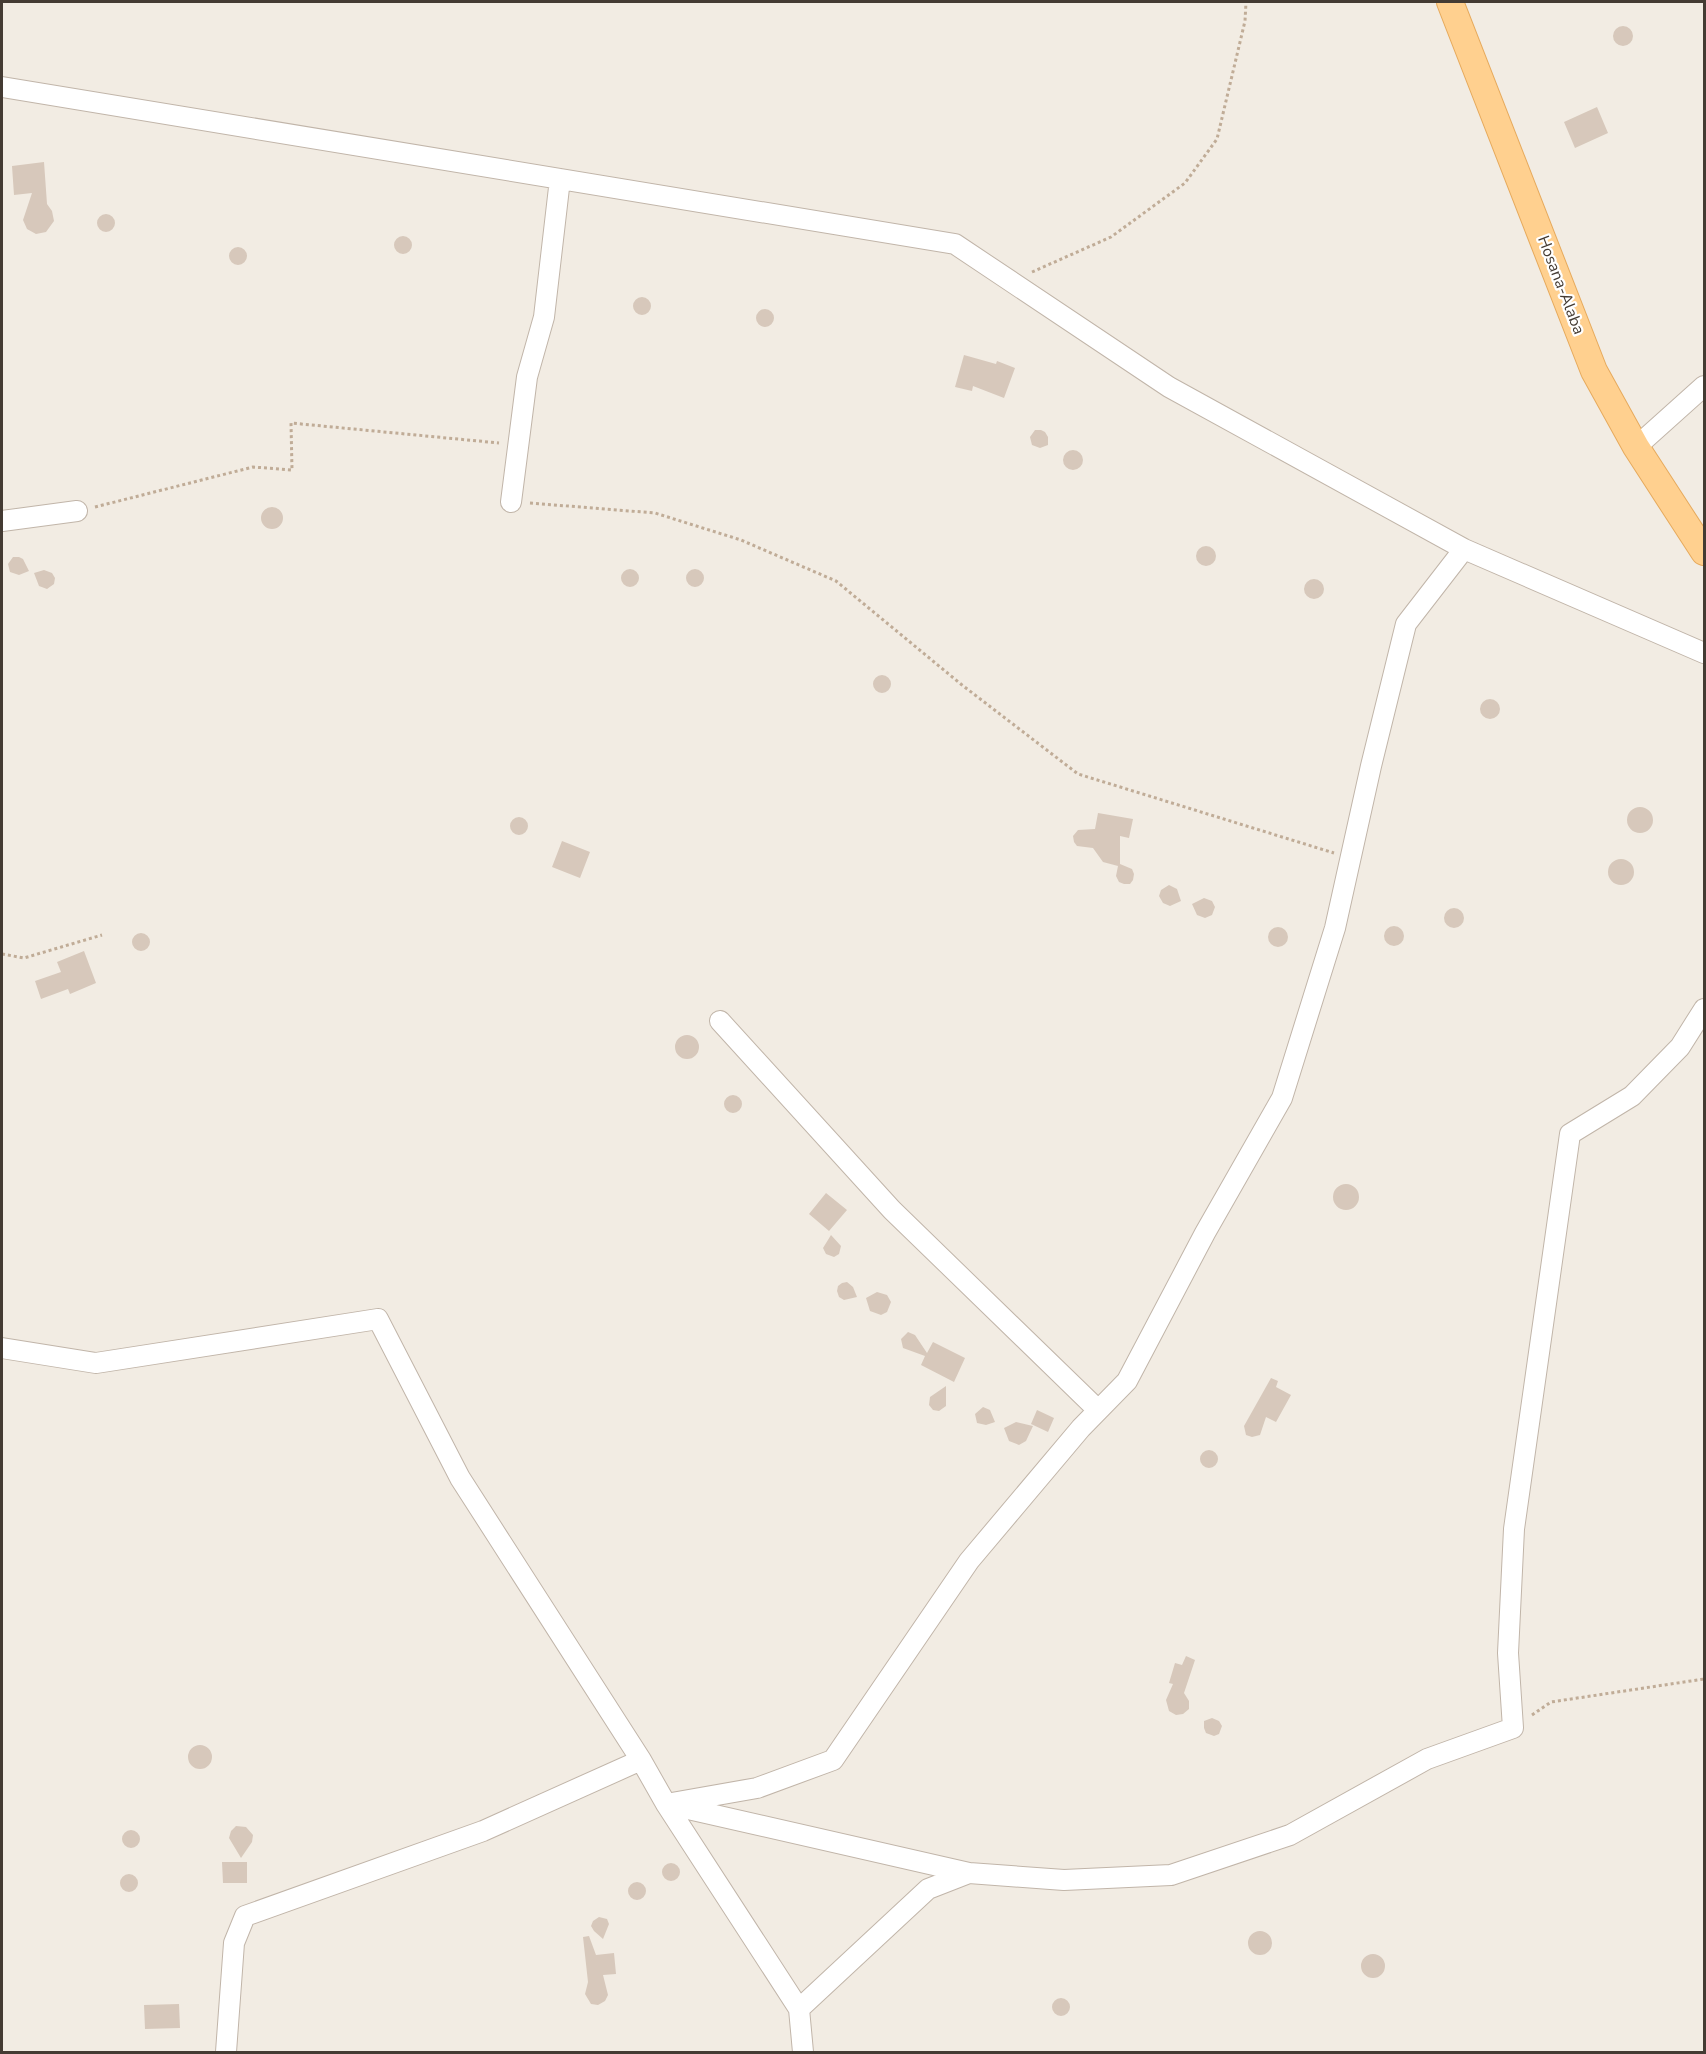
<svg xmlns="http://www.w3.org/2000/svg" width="1706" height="2054" viewBox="0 0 1706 2054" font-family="'Nunito Sans',sans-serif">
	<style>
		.building { fill: #d7c8bb }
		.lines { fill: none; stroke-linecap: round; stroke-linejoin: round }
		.minor-casing { stroke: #c1b5a9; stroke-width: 22 }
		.major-casing { stroke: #e6aa5d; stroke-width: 28 }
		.path { stroke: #c0ac97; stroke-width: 3; stroke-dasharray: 3 3; stroke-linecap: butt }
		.minor { stroke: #fff; stroke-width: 20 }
		.major { stroke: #ffd08f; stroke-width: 26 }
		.labels { text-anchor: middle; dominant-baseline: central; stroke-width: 4.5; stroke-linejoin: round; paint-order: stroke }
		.street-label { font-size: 16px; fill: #443b33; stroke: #fff }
	</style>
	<rect width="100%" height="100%" fill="#f2ece3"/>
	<path class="building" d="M1613 36a10 10 0 1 1 20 0a10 10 0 1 1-20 0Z
		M 1597,107 L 1608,133 L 1575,148 L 1564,122 Z
		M 44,162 L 47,204 L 52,211 L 54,221 L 46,232 L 36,234 L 27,229 L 23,220 L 32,193 L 14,195 L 12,166 Z
		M97 223a9 9 0 1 1 18 0a9 9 0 1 1-18 0Z
		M394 245a9 9 0 1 1 18 0a9 9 0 1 1-18 0Z
		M229 256a9 9 0 1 1 18 0a9 9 0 1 1-18 0Z
		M633 306a9 9 0 1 1 18 0a9 9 0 1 1-18 0Z
		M756 318a9 9 0 1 1 18 0a9 9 0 1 1-18 0Z
		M 964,355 L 996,364 L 997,361 L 1015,368 L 1004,398 L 973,386 L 972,391 L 955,387 Z
		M 1035,430 L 1041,430 L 1045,432 L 1048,437 L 1048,445 L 1040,448 L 1032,445 L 1030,437 Z
		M1063 460a10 10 0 1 1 20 0a10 10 0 1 1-20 0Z
		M261 518a11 11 0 1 1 22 0a11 11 0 1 1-22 0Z
		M1196 556a10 10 0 1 1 20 0a10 10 0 1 1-20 0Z
		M 13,557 L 19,557 L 23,559 L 29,571 L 19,575 L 10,572 L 8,564 Z
		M621 578a9 9 0 1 1 18 0a9 9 0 1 1-18 0Z
		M686 578a9 9 0 1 1 18 0a9 9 0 1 1-18 0Z
		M 44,570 L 52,573 L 55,578 L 54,584 L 47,589 L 39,586 L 34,573 Z
		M1304 589a10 10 0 1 1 20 0a10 10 0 1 1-20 0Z
		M873 684a9 9 0 1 1 18 0a9 9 0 1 1-18 0Z
		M1480 709a10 10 0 1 1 20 0a10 10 0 1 1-20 0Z
		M1627 820a13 13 0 1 1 26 0a13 13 0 1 1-26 0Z
		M 1098,813 L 1133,819 L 1129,838 L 1120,836 L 1120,864 L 1132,869 L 1134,874 L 1133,880 L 1130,884 L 1124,884 L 1119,882 L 1116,876 L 1118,866 L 1103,862 L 1093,848 L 1077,846 L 1074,842 L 1073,836 L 1078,830 L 1095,829 Z
		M510 826a9 9 0 1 1 18 0a9 9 0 1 1-18 0Z
		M 562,841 L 590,852 L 580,878 L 552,867 Z
		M1608 872a13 13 0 1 1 26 0a13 13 0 1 1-26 0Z
		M 1169,885 L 1177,889 L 1181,901 L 1170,906 L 1163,903 L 1159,896 L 1161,890 Z
		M 1204,898 L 1212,901 L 1215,907 L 1212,915 L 1205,918 L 1197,915 L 1192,904 Z
		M1444 918a10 10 0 1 1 20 0a10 10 0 1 1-20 0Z
		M1384 936a10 10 0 1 1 20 0a10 10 0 1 1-20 0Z
		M1268 937a10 10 0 1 1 20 0a10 10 0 1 1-20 0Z
		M132 942a9 9 0 1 1 18 0a9 9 0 1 1-18 0Z
		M 84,951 L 96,983 L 70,994 L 68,989 L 41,999 L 35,981 L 61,972 L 57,962 Z
		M675 1047a12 12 0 1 1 24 0a12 12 0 1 1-24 0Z
		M724 1104a9 9 0 1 1 18 0a9 9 0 1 1-18 0Z
		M1333 1197a13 13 0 1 1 26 0a13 13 0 1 1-26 0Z
		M 826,1193 L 847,1210 L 829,1231 L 809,1214 Z
		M 831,1235 L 841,1246 L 839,1254 L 834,1257 L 826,1254 L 823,1248 Z
		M 847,1282 L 853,1287 L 857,1297 L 844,1300 L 839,1297 L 837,1291 L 838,1286 L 842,1283 Z
		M 877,1292 L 887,1295 L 891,1302 L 887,1312 L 881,1315 L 870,1311 L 866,1298 Z
		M 908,1332 L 915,1335 L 927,1353 L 933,1342 L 965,1358 L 954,1382 L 921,1365 L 925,1356 L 903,1348 L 901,1339 Z
		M 1271,1378 L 1278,1381 L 1276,1387 L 1291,1395 L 1276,1422 L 1266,1417 L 1260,1435 L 1252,1437 L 1246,1435 L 1244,1426 Z
		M 946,1386 L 946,1406 L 939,1411 L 933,1410 L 929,1405 L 930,1397 Z
		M 983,1407 L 990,1410 L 995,1422 L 986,1425 L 977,1423 L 975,1414 Z
		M 1037,1410 L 1054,1418 L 1048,1432 L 1031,1424 Z
		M 1016,1422 L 1033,1426 L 1026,1441 L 1019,1445 L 1009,1441 L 1004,1428 Z
		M1200 1459a9 9 0 1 1 18 0a9 9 0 1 1-18 0Z
		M 1186,1656 L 1195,1660 L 1184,1693 L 1189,1701 L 1189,1709 L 1183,1714 L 1176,1715 L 1169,1711 L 1166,1700 L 1173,1684 L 1169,1683 L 1175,1663 L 1182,1665 Z
		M 1212,1718 L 1219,1721 L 1222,1726 L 1219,1734 L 1214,1736 L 1206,1733 L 1204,1728 L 1204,1721 Z
		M188 1757a12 12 0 1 1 24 0a12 12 0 1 1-24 0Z
		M 236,1826 L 246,1827 L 253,1835 L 252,1842 L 241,1858 L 229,1838 L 231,1831 Z
		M122 1839a9 9 0 1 1 18 0a9 9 0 1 1-18 0Z
		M 222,1862 L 247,1862 L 247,1883 L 223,1883 Z
		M662 1872a9 9 0 1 1 18 0a9 9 0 1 1-18 0Z
		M120 1883a9 9 0 1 1 18 0a9 9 0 1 1-18 0Z
		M628 1891a9 9 0 1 1 18 0a9 9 0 1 1-18 0Z
		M 599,1917 L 607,1919 L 609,1924 L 603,1939 L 594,1931 L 591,1926 L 593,1921 Z
		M1248 1943a12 12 0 1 1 24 0a12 12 0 1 1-24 0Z
		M 589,1936 L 596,1955 L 614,1953 L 616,1974 L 603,1975 L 608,1995 L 605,2001 L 598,2005 L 591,2004 L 585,1994 L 588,1982 L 583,1937 Z
		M1361 1966a12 12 0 1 1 24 0a12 12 0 1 1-24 0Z
		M1052 2007a9 9 0 1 1 18 0a9 9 0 1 1-18 0Z
		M 179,2004 L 180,2028 L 145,2029 L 144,2005 Z"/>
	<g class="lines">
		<g class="minor-casing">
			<path id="minor" d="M 2,87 L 955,244 L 1169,387 L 1464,549 L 1704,653
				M 1636,447 L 1704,386
				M 511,502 L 527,377 L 544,317 L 560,179
				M 2,521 L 77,511
				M 720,1021 L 892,1210 L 1098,1410
				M 2,1348 L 96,1363 L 378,1319 L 460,1478 L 641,1760 L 666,1804 L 799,2009 L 803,2052
				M 666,1804 L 757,1788 L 833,1760 L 969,1561 L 1081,1428 L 1127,1381 L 1205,1233 L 1282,1098 L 1335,928 L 1371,766 L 1406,624 L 1464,549
				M 675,1806 L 969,1873
				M 799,2009 L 928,1889 L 969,1873 L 1064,1880 L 1171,1875 L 1290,1835 L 1427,1759 L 1513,1728 L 1508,1653 L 1514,1529 L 1570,1134 L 1632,1096 L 1680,1047 L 1704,1009
				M 226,2052 L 234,1943 L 245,1916 L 483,1831 L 641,1760"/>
		</g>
		<g class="major-casing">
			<path id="major" d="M 1450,2 L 1594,371 L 1636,447 L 1704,552"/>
		</g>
		<path class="path" d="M 1032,272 L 1111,237 L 1185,183 L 1217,139 L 1245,21 L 1246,2
			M 530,503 L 655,513 L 741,540 L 836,581 L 962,685 L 1078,774 L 1334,853
			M 95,507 L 253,467 L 292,470 L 291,423 L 499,443
			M 2,954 L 24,958 L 102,935
			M 1532,1715 L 1551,1702 L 1704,1679"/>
		<use href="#minor" class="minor"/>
		<use href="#major" class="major"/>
	</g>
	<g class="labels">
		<g class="street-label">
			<text transform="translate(1561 285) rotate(69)">Hosana-Alaba</text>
		</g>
	</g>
	<rect width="1706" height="2054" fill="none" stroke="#443b33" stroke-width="6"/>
</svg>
